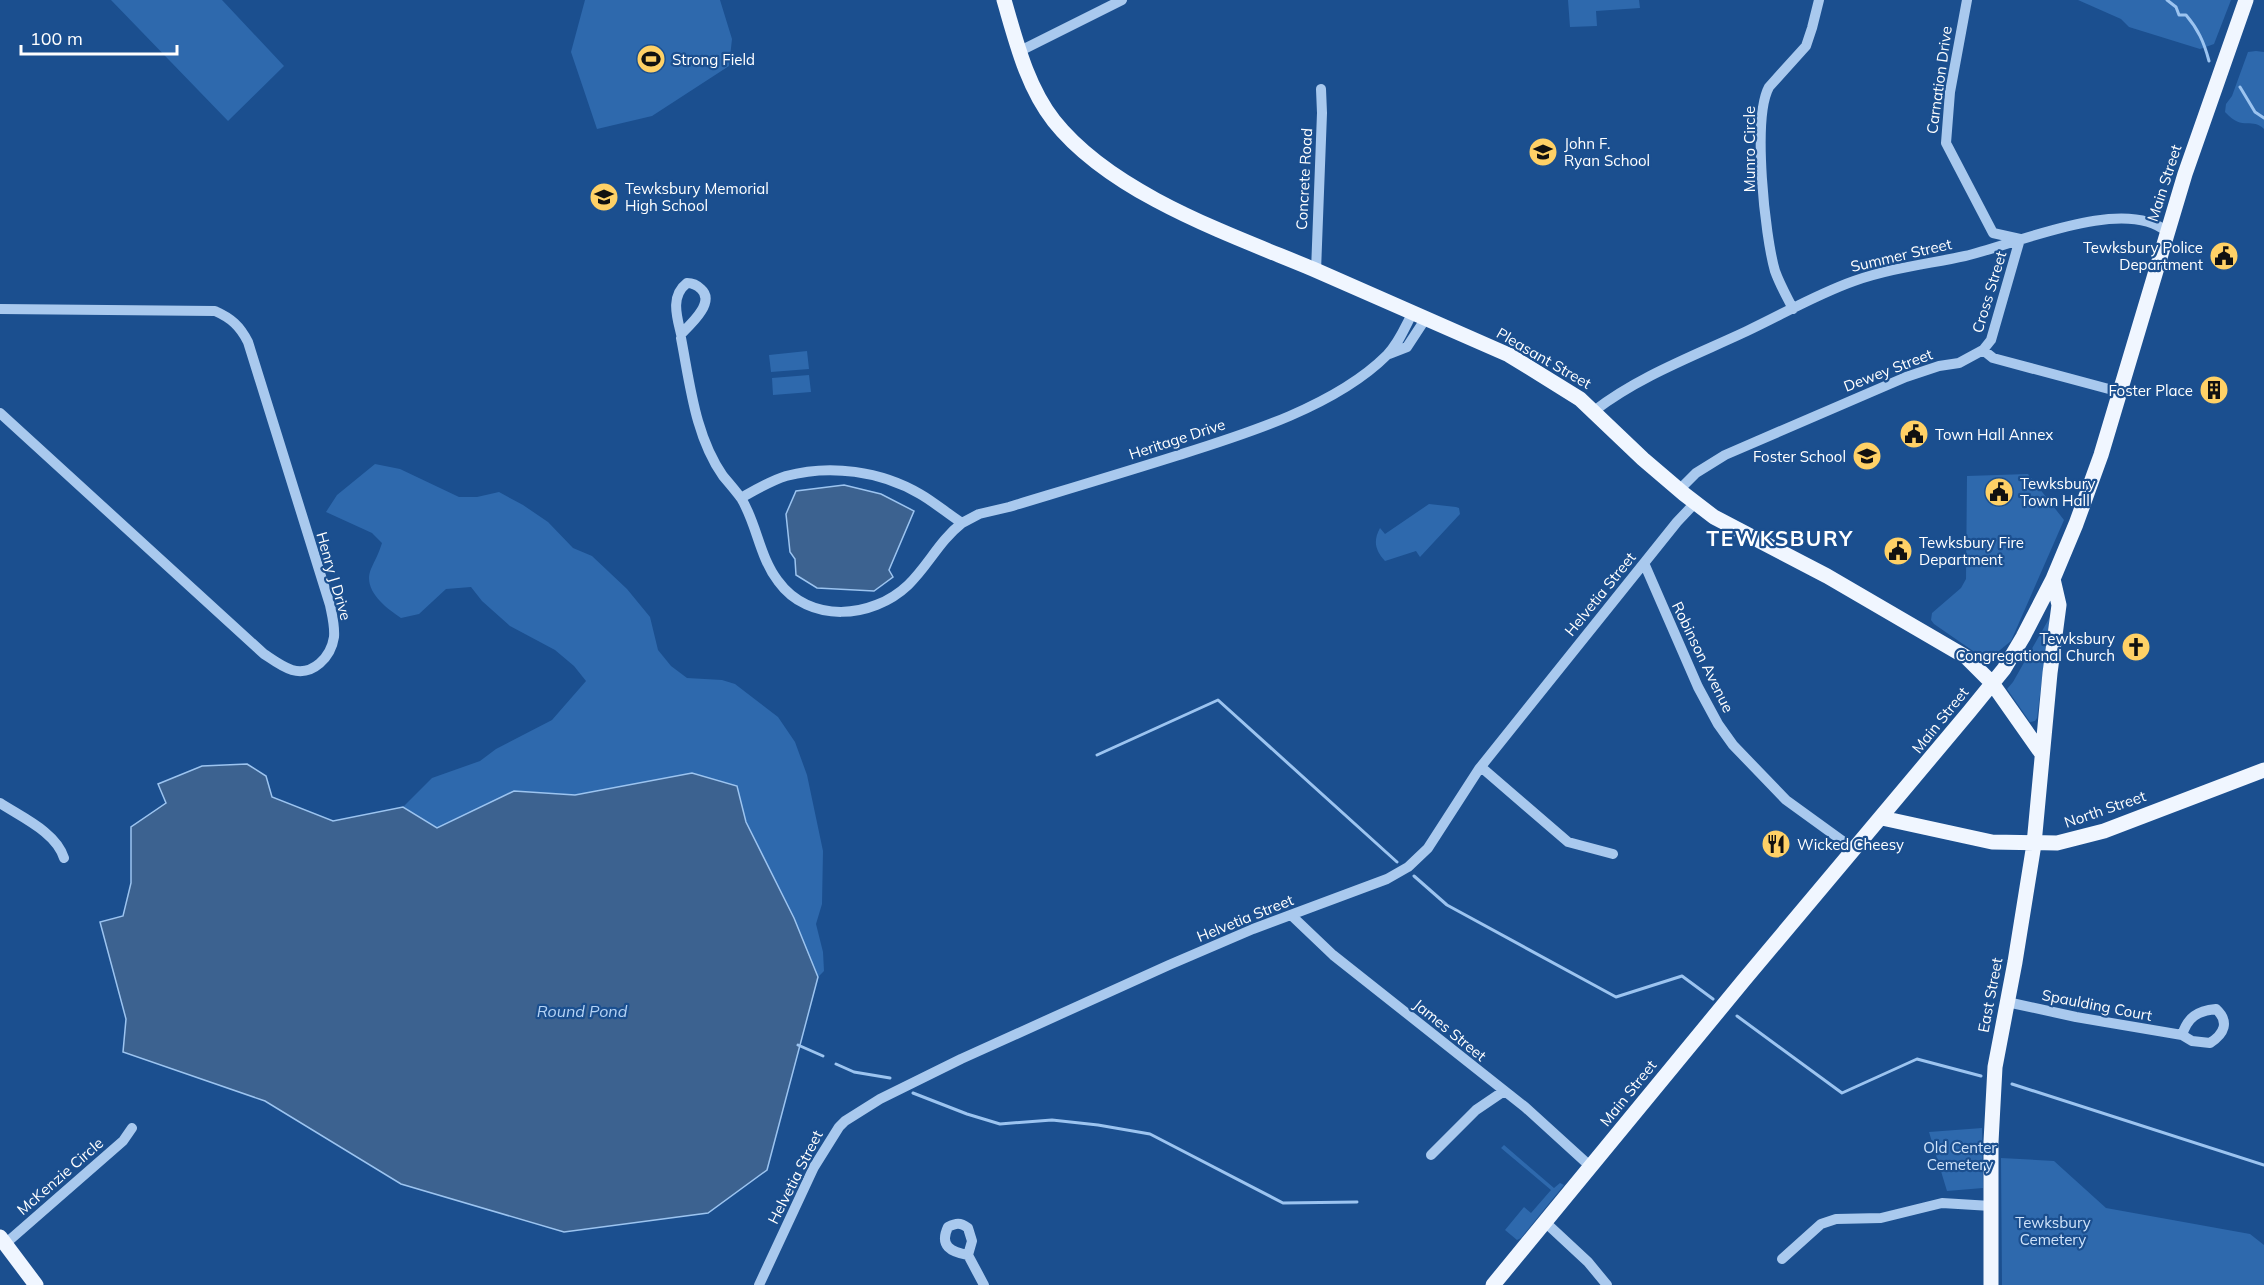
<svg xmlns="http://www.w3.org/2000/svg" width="2264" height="1285" viewBox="0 0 2264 1285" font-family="Mulish,sans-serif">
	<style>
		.green { fill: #2e69ad }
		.water { fill: #3c6290; stroke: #9cc4f0; stroke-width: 1.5 }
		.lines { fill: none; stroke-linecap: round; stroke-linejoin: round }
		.stream { stroke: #9cc4f0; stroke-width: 3 }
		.minor { stroke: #a9c9ee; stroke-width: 10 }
		.major { stroke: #f0f6ff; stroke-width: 15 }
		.labels { text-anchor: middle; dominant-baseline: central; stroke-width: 4.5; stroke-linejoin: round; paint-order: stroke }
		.poi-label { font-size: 15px; fill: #fff; stroke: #1b4f8f; text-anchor: start }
		.street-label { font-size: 15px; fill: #fff; stroke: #1b4f8f }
		.park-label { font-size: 15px; fill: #cfe3fa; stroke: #1b4f8f }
		.water-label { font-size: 16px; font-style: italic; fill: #b5d3f5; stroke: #1b4f8f }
		.district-label { font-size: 21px; font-weight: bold; letter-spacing: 1.5px; fill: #fff; stroke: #1b4f8f }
	</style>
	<rect width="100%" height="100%" fill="#1b4f8f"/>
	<path class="green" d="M 111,0 L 222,0 L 284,66 L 228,121 Z
		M 585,0 L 720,0 L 732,39 L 729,66 L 652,116 L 597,129 L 571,52 Z
		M 1568,0 L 1639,0 L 1640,8 L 1596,11 L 1597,26 L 1570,27 Z
		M 2078,0 L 2231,0 L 2214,44 L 2200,49 L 2129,27 L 2121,19 Z
		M 2256,51 L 2264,52 L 2264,129 C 2253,117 2243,132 2225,112 L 2226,104 L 2232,96 L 2248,52 Z
		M 807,351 L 809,369 L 771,372 L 769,355 Z
		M 809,375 L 811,392 L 773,395 L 772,378 Z
		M 375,464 L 400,469 L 459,497 L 477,497 L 499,492 L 523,505 L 548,522 L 573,548 L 592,556 L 627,589 L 650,617 L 658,650 L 671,666 L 687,678 L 722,680 L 735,684 L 778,717 L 795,742 L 807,775 L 823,851 L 822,904 L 816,924 L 823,952 L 824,971 L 818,977 L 794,918 L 437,828 L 403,807 L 432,778 L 480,761 L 496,749 L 552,720 L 586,681 L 574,666 L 555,650 L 510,626 L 482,601 L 471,587 L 446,589 L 419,614 L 401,618 C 386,608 362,590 371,569 C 375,560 379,553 382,543 L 372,533 L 326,512 L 337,495 Z
		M 2028,474 L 2064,520 L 2011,641 L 1994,655 L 1976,653 L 1934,624 L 1931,620 L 1932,613 L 1961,588 L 1966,579 L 1967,476 Z
		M 1429,504 L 1456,507 L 1459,508 L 1460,514 L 1420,557 L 1416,551 L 1385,561 C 1375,550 1373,541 1380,528 L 1385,534 Z
		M 2050,617 L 2037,718 L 2035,721 L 2030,722 L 2007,689 L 2013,682 Z
		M 1982,1128 L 1983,1188 L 1947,1191 L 1929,1132 Z
		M 1504,1145 L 1554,1188 L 1560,1183 L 1564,1185 L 1521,1238 L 1517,1240 L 1505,1230 L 1524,1207 L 1531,1213 L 1551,1190 L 1501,1148 Z
		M 2001,1158 L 2054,1161 L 2106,1208 L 2250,1234 L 2264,1245 L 2264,1285 L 2002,1285 Z"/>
	<path class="water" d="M 844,485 L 881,494 L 914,511 L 889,570 L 893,577 L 874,591 L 817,588 L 796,575 L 795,559 L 790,552 L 786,514 L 796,491 Z
		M 247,764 L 266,776 L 272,797 L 333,821 L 403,807 L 437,828 L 514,791 L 575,795 L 692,773 L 737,786 L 746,822 L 794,918 L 818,977 L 767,1170 L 708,1213 L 564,1232 L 401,1184 L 265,1101 L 123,1052 L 126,1019 L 100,922 L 123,916 L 131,883 L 131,827 L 166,803 L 158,784 L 202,766 Z"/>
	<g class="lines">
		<path class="stream" d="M 2167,0 L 2176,7 L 2179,15 L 2186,15 C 2198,29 2204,42 2209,61
			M 2240,87 L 2255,112 L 2264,118
			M 1097,755 L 1218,700 L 1397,862
			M 1414,876 L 1447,905 L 1616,997 L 1682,976 L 1713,999
			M 1737,1016 L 1842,1093 L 1917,1059 L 1981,1076
			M 798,1045 L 823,1056
			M 836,1064 L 854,1072 L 890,1078
			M 2012,1084 L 2264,1165
			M 913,1093 L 967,1114 L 1000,1124 L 1052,1120 L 1098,1125 L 1150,1134 L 1283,1203 L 1357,1202"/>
		<path class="minor" d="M 1967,0 L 1950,92 L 1946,143 L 1993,233 L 2020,239 L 1991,340 L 1983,350
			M 1020,51 L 1122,0
			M 1316,271 L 1322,113 L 1321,89
			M 687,283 C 693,283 697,285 701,289 C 716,302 690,325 681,334 C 677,317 670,296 687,283 Z
			M 0,309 L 215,311 C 231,318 240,326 248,342 L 330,605 C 332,615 335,626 334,637 C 331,657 313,676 292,670 C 282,667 273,660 264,654 L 0,413
			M 1793,309 C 1787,297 1780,285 1775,271 C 1765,237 1752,118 1769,87 L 1806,46 L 1812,28 L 1819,0
			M 681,338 C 690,384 695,436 723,476 C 729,483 735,490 741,498
			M 1389,354 L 1407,347 L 1426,318
			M 1594,411 C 1639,376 1696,355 1747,331 C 1783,314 1817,294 1854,281 C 1891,268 1928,264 1965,256 C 2014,245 2124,195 2167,232
			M 1679,490 L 1696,473 L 1725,455 L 1906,377 L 1939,366 L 1959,363 L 1983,350 L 1993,358 L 2120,392
			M 962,523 C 939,541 928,566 908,585 C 872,619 809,624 778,581 C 759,556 757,524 741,498 C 755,490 770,481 786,476 C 830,464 881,471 920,494 C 934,502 948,514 962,523 L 979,514 L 1009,507 C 1065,490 1122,473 1179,455 C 1246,434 1336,406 1387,355 C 1399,343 1405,327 1413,312
			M 1644,563 L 1698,687 L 1718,724 L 1733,745 L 1786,800 L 1844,842 L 1853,852
			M 1481,767 L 1568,842 L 1613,854
			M 0,803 C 21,817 56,832 64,858
			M 1291,915 L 1333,955 L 1525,1107 L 1591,1167
			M 2007,1002 L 2076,1017 L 2182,1035 L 2192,1041 L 2210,1043 C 2224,1034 2230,1022 2216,1009 C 2197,1011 2188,1017 2182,1035
			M 1431,1155 L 1476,1110 L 1504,1091
			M 1545,1222 L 1588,1262 L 1607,1285
			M 5,1244 L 123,1141 L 132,1128
			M 968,1255 C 951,1252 939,1246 948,1227 C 956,1223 960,1222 968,1228 L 972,1241 L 968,1255 L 984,1285
			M 1782,1259 L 1821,1224 L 1836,1219 L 1881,1218 L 1942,1203 L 1991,1206
			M 759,1285 L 814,1167 L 839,1127 L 845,1121 L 880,1099 L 961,1059 L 1169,965 L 1253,929 L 1387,879 L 1408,867 L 1428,848 L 1479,769 L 1677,522 L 1695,503"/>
		<path class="major" d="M 1004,0 C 1016,41 1027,87 1054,121 C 1112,194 1229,234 1313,269 C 1378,297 1443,326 1509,355 L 1580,399 L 1643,459 L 1684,494 L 1714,517 L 1827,576 L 1966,657 L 1992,683 L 2042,754
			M 1882,818 L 1992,842 L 2057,843 L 2104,831 L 2264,770
			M 0,1237 L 36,1285
			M 1493,1285 L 1744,980 L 1969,712 L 2004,669 L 2023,637 L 2053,579 L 2076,524 L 2101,455 L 2185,174 L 2246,0
			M 1991,1285 L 1991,1142 L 1995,1067 L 2015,962 L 2034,844 L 2050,673 L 2059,605 L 2053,579"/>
	</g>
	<defs>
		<g id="stadium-disc" transform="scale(1.5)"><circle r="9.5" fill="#ffd166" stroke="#1b4f8f"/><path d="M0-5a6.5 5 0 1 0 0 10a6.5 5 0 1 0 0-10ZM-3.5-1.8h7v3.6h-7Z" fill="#111"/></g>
		<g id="school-disc" transform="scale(1.5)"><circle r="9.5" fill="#ffd166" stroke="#1b4f8f"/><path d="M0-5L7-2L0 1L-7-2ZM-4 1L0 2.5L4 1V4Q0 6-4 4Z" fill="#111"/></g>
		<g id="civic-disc" transform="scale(1.5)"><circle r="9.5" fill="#ffd166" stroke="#1b4f8f"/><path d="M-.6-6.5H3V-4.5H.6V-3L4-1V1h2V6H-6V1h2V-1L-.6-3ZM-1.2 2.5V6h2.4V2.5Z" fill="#111"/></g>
		<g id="building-disc" transform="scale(1.5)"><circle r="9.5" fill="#ffd166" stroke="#1b4f8f"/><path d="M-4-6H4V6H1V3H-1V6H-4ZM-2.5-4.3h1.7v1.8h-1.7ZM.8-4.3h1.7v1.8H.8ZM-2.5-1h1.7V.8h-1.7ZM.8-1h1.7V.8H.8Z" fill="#111"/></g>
		<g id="church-disc" transform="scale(1.5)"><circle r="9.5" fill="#ffd166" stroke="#1b4f8f"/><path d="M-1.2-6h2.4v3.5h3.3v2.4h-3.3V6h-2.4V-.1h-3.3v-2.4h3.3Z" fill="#111"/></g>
		<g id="restaurant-disc" transform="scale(1.5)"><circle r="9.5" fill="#ffd166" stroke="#1b4f8f"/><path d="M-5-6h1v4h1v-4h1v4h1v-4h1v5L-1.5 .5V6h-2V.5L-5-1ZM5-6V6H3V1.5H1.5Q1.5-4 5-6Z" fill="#111"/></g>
	</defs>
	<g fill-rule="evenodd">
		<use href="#stadium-disc" x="651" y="59"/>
		<use href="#school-disc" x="1543" y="152"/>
		<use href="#school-disc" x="604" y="197"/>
		<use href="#civic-disc" x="2224" y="256"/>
		<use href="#building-disc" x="2214" y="390"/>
		<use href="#civic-disc" x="1914" y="434"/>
		<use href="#school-disc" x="1867" y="456"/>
		<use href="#civic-disc" x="1999" y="492"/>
		<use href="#civic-disc" x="1898" y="551"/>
		<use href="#church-disc" x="2136" y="647"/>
		<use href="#restaurant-disc" x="1776" y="844"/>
	</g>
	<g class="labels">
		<g class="poi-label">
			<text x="672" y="59">Strong Field</text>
			<text x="1564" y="143">John F.<tspan x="1564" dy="17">Ryan School</tspan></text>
			<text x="625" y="188">Tewksbury Memorial<tspan x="625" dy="17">High School</tspan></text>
			<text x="2203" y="247" text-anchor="end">Tewksbury Police<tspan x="2203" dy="17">Department</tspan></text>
			<text x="2193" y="390" text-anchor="end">Foster Place</text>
			<text x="1935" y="434">Town Hall Annex</text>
			<text x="1846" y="456" text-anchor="end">Foster School</text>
			<text x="2020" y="483">Tewksbury<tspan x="2020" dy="17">Town Hall</tspan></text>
			<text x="1919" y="542">Tewksbury Fire<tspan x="1919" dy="17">Department</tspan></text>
			<text x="2115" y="638" text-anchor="end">Tewksbury<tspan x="2115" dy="17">Congregational Church</tspan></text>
			<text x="1797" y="844">Wicked Cheesy</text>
		</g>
		<g class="street-label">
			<text transform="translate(1939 80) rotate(-82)">Carnation Drive</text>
			<text transform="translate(1749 149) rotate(-90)">Munro Circle</text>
			<text transform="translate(1304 179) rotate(-87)">Concrete Road</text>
			<text transform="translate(2164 183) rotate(-72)">Main Street</text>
			<text transform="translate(1901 255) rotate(-13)">Summer Street</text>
			<text transform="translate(1989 292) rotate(-73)">Cross Street</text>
			<text transform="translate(1544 358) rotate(30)">Pleasant Street</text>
			<text transform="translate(1888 370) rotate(-21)">Dewey Street</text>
			<text transform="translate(1177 439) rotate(-18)">Heritage Drive</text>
			<text transform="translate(334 576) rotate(74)">Henry J Drive</text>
			<text transform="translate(1600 594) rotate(-51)">Helvetia Street</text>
			<text transform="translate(1703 657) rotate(64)">Robinson Avenue</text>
			<text transform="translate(1940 720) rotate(-51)">Main Street</text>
			<text transform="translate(2105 809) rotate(-19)">North Street</text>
			<text transform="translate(1245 918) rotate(-22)">Helvetia Street</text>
			<text transform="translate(1990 995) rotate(-79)">East Street</text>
			<text transform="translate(2097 1005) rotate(11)">Spaulding Court</text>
			<text transform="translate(1450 1030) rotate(39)">James Street</text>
			<text transform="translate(1628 1093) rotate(-51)">Main Street</text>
			<text transform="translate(60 1176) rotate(-41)">McKenzie Circle</text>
			<text transform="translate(795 1177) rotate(-63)">Helvetia Street</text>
		</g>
		<g class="park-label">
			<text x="1960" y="1147">Old Center<tspan x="1960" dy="17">Cemetery</tspan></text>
			<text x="2053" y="1222">Tewksbury<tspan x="2053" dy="17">Cemetery</tspan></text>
		</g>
		<g class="water-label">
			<text x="582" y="1011">Round Pond</text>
		</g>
		<g class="district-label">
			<text x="1780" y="538">TEWKSBURY</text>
		</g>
	</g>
	<path d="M21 45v9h156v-9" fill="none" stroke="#ffffff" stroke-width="3"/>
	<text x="30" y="45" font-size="18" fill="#ffffff" stroke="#1b4f8f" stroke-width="4.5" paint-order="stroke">100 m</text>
</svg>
